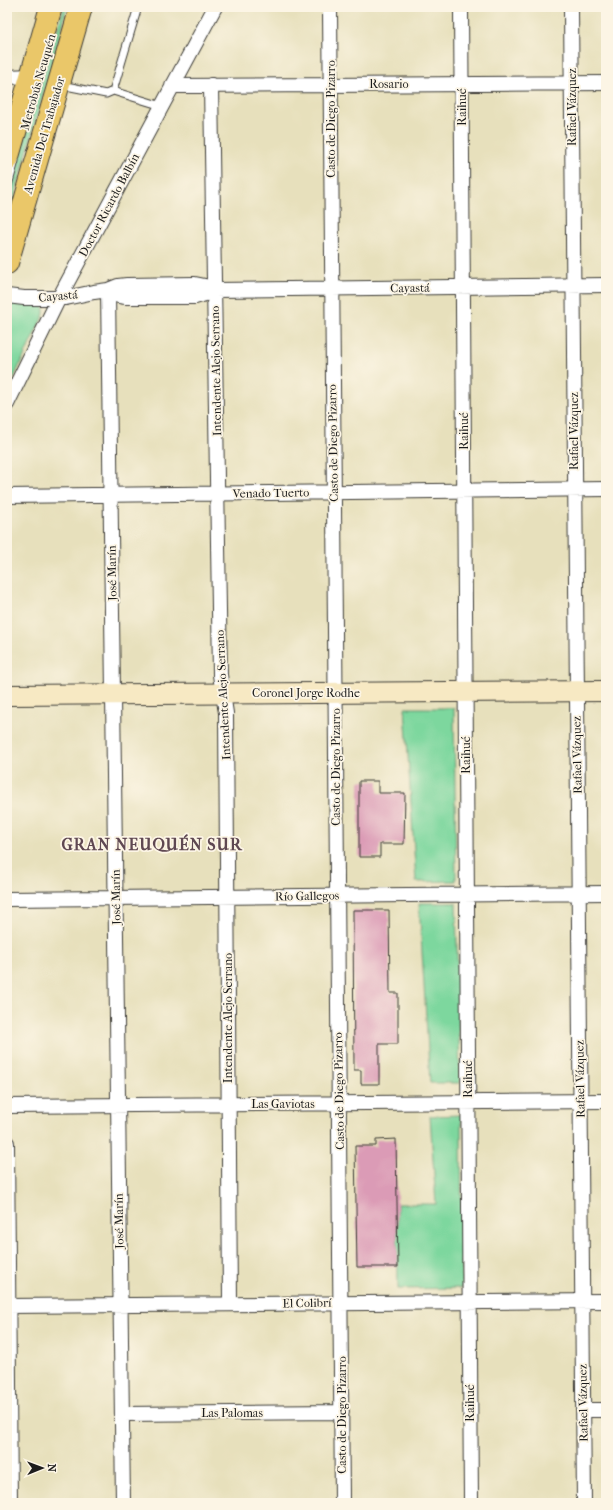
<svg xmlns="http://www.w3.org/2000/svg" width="613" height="1510" viewBox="0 0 613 1510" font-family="'IM FELL French Canon',serif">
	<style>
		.green { fill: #7dd79e; stroke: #4c7a5d }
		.building { fill: #db9bb6 }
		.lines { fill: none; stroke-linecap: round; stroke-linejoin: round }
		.service-casing { stroke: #3a3934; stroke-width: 9 }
		.minor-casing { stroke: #3a3934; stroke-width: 16 }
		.secondary-casing { stroke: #3a3934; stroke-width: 22 }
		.primary-casing { stroke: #3a3934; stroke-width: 24 }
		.service { stroke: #fff; stroke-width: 7 }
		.minor { stroke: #fff; stroke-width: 14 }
		.secondary { stroke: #f7e9c3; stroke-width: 20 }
		.primary { stroke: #eac769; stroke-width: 22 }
		.labels { text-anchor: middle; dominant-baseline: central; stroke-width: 3.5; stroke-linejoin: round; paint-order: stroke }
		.street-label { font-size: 12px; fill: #1c1c1c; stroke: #fcf5e5 }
		.district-label { font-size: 16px; font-weight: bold; letter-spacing: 1px; fill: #5f4852; stroke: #fcf5e5 }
	</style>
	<rect width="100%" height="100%" fill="#fcf5e5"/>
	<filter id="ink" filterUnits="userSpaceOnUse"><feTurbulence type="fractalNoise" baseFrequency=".025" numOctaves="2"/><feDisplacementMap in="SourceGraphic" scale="8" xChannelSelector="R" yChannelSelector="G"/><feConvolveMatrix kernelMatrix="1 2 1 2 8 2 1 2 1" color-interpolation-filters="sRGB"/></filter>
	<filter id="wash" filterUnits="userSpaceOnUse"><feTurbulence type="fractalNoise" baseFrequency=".012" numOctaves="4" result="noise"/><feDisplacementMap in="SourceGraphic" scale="16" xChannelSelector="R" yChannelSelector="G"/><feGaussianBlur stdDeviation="0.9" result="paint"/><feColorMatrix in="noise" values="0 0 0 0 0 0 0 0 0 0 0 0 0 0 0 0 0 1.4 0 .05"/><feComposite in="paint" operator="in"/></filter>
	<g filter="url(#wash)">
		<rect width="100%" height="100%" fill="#e7e0bc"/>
		<path class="green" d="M 64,7 L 67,7 L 63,24 L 7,223 L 7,199 Z
			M 7,303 L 42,305 L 44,309 L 44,314 L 7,392 Z
			M 405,708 L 454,708 L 456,881 L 416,882 Z
			M 419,903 L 456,903 L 460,1083 L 430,1083 Z
			M 461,1115 L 462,1288 L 398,1289 L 397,1204 L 436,1204 L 430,1116 Z"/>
		<g id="blocks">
			<path class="building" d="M 359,781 L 378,781 L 378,793 L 405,793 L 404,844 L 380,844 L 380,857 L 359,857 Z
				M 353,910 L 389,910 L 390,993 L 398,993 L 398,1044 L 379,1044 L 379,1084 L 361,1084 L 361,1070 L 354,1070 Z
				M 396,1139 L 398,1267 L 357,1267 L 355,1146 L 376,1146 L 376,1140 Z"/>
		</g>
	</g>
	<g filter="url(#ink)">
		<use href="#blocks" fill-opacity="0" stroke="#3a3934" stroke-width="1"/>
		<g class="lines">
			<g class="service-casing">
				<path id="service" d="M 61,85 L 106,94 L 113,91 L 138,7
					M 113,91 L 162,106
					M 7,189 L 15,161"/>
			</g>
			<g class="minor-casing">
				<path id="minor" d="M 330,7 L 342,1503
					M 461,7 L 471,1503
					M 571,7 L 584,1503
					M 7,77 L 31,76
					M 211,85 L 220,675 L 226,713 L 230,1304
					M 172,86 L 606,83
					M 108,290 L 123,1503
					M 108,290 L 119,296 L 126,297 L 195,297 L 205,294 L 214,290 L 606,285
					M 7,296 L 24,298 L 66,298 L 94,292 L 108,290 L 118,286 L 127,285 L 195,284 L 205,286 L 214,290
					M 7,404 L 59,298 L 215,7
					M 7,496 L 606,489
					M 7,899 L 606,893
					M 7,1106 L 606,1101
					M 7,1143 L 10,1503
					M 7,1306 L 606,1301
					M 583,1410 L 606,1410
					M 122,1414 L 342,1412"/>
			</g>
			<g class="secondary-casing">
				<path id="secondary" d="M 7,695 L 606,691"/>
			</g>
			<g class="primary-casing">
				<path id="primary" d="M 7,160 L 51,7
					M 7,263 L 81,7"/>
			</g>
			<use href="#service" class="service"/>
			<use href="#minor" class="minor"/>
			<use href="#secondary" class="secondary"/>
			<use href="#primary" class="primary"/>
		</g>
	</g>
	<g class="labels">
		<g class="street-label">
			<text transform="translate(38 82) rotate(-74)">Metrobús Neuquén</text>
			<text x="389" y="84">Rosario</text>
			<text transform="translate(462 107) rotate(-90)">Raihué</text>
			<text transform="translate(572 107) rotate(-90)">Rafael Vázquez</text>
			<text transform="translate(331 119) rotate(-90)">Casto de Diego Pizarro</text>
			<text transform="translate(44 135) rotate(-74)">Avenida Del Trabajador</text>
			<text transform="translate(109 205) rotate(-62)">Doctor Ricardo Balbín</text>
			<text transform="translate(410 288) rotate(-1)">Cayastá</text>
			<text transform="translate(58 296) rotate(-5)">Cayastá</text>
			<text transform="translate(216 371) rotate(-91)">Intendente Alejo Serrano</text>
			<text transform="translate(464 431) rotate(-90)">Raihué</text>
			<text transform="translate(574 431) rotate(-90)">Rafael Vázquez</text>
			<text transform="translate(333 443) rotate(-91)">Casto de Diego Pizarro</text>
			<text transform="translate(271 493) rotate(-1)">Venado Tuerto</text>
			<text transform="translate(112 573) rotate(-91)">José Marín</text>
			<text x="306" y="693">Coronel Jorge Rodhe</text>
			<text transform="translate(223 695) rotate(-93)">Intendente Alejo Serrano</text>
			<text transform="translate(466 755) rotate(-90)">Raihué</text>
			<text transform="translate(577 755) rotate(-91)">Rafael Vázquez</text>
			<text transform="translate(336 767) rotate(-90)">Casto de Diego Pizarro</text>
			<text transform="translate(307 896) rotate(-1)">Río Gallegos</text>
			<text transform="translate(116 897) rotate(-91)">José Marín</text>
			<text transform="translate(228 1018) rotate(-90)">Intendente Alejo Serrano</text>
			<text transform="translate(468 1079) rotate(-90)">Raihué</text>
			<text transform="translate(580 1079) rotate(-91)">Rafael Vázquez</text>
			<text transform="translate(339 1091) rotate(-91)">Casto de Diego Pizarro</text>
			<text x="283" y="1104">Las Gaviotas</text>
			<text transform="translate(119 1221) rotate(-91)">José Marín</text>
			<text transform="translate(307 1303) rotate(-1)">El Colibrí</text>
			<text transform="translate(470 1403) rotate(-90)">Raihué</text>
			<text transform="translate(583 1403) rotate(-91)">Rafael Vázquez</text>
			<text x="232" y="1413">Las Palomas</text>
			<text transform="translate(342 1415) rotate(-90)">Casto de Diego Pizarro</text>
		</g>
		<g class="district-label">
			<text x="152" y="844">GRAN NEUQUÉN SUR</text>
		</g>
	</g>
	<rect width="613" height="1510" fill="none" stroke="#fcf5e5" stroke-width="24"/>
	<g transform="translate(42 1468) rotate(89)" stroke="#fcf5e5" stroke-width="3" paint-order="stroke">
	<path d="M0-3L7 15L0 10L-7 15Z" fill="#1c1c1c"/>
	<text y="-6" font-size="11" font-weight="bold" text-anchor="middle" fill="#1c1c1c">N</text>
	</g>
</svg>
